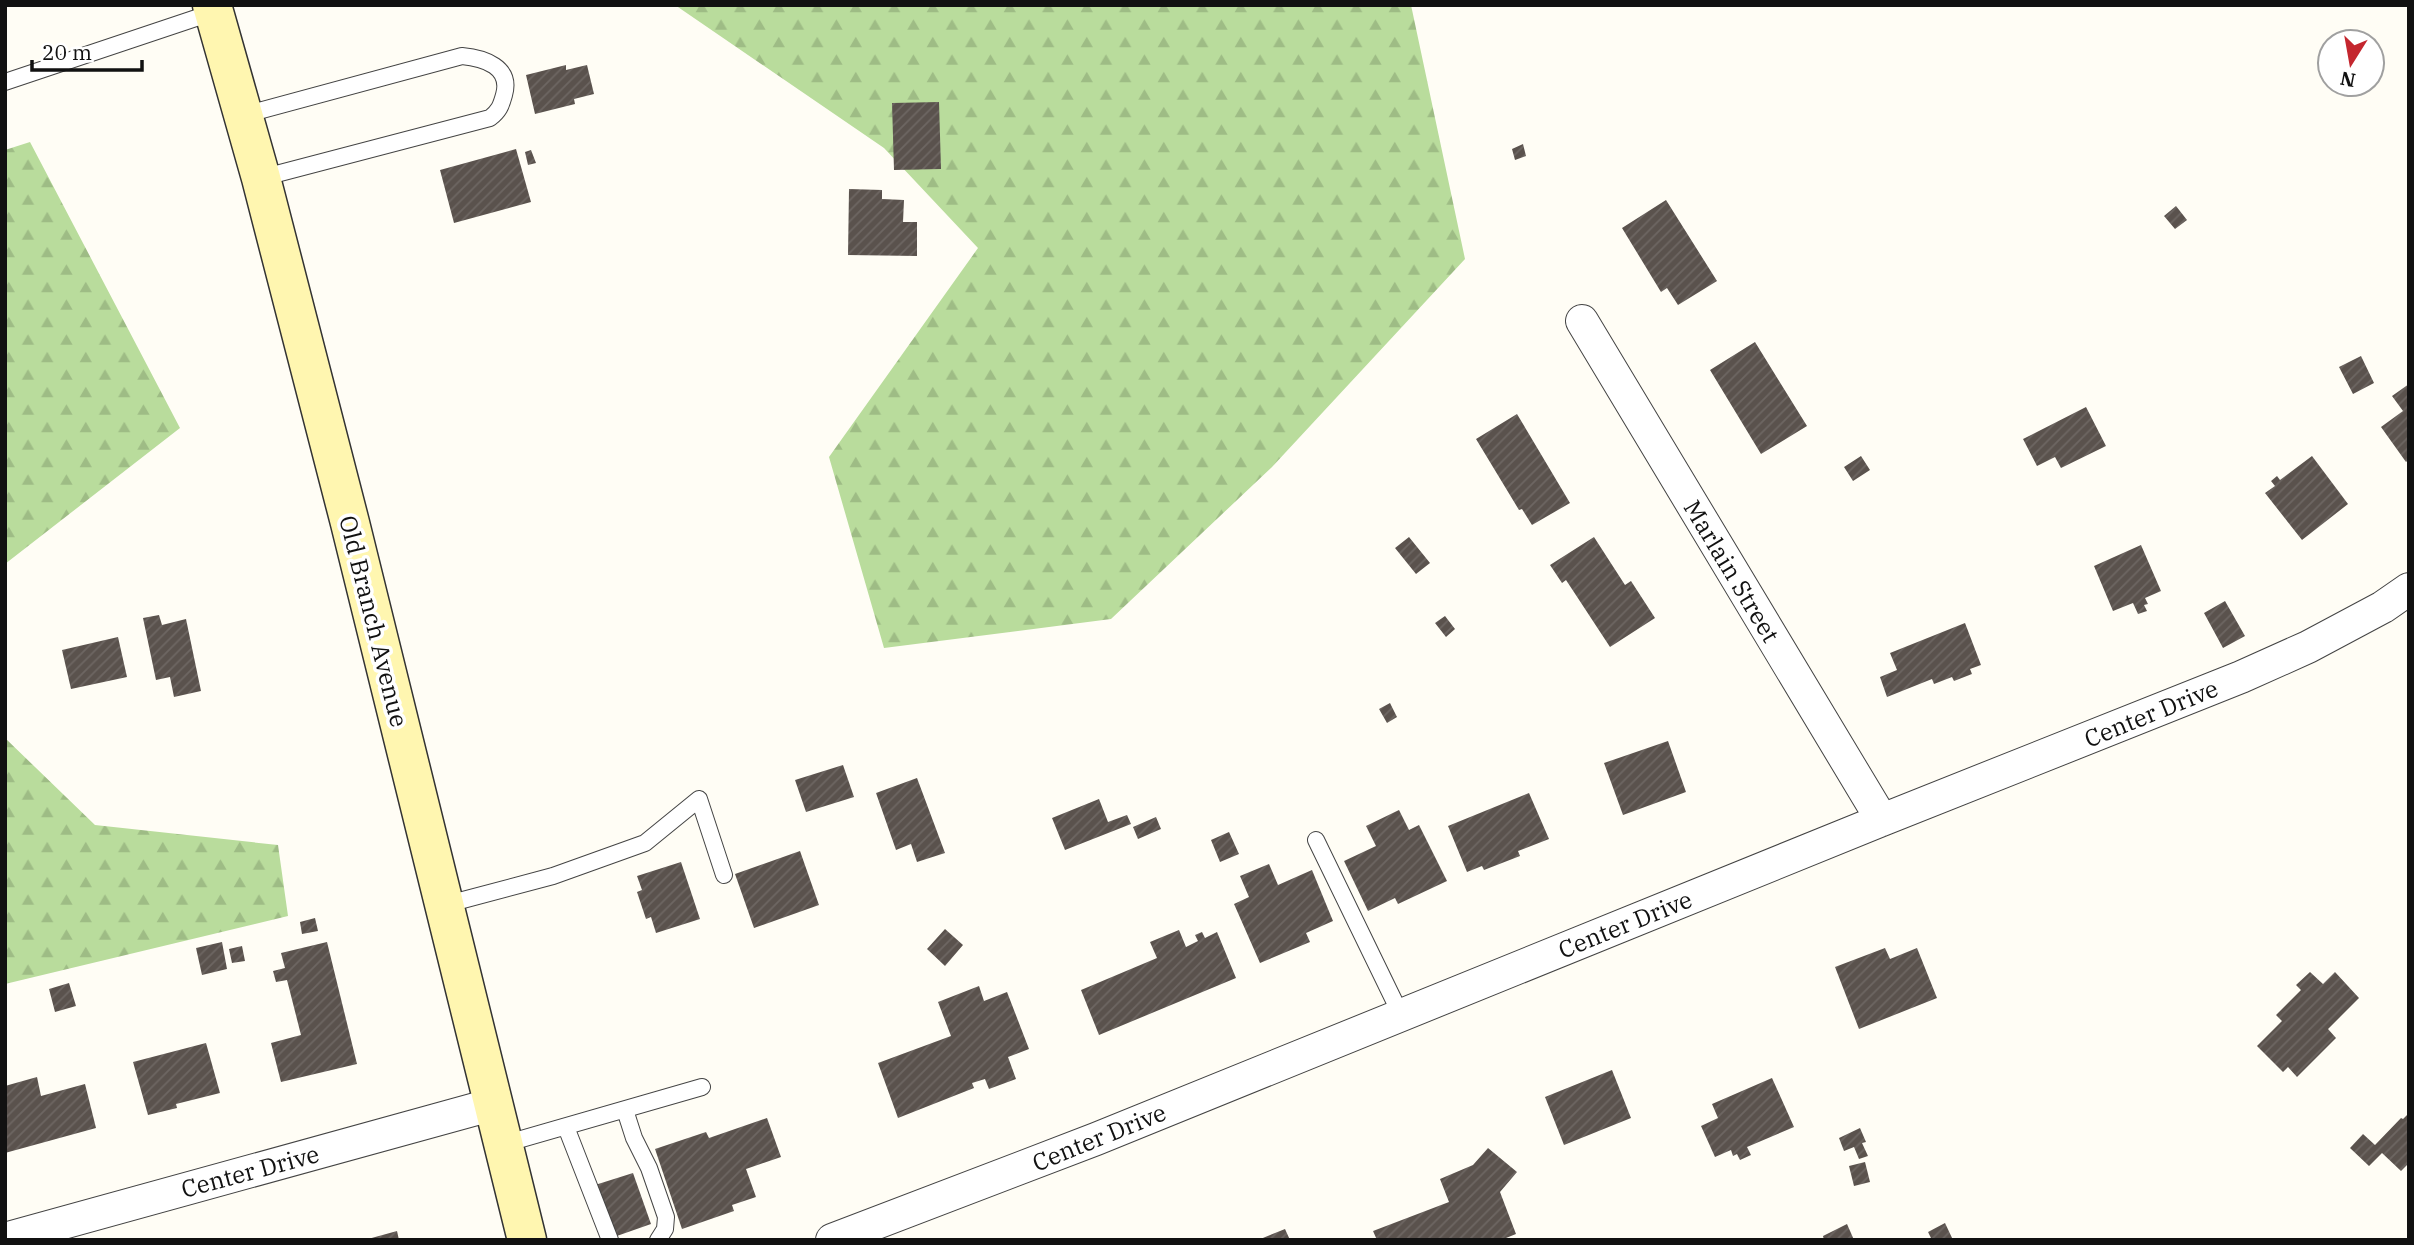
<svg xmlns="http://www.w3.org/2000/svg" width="2414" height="1245" viewBox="0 0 2414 1245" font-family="'IBM Plex Serif',serif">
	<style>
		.forest { fill: url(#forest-firs) }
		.building { fill: url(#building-hatch) }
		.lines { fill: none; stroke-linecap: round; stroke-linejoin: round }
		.lane-casing { stroke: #444; stroke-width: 18 }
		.street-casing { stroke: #444; stroke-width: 34 }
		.secondary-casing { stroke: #333; stroke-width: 41 }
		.lane { stroke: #fff; stroke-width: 16 }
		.street { stroke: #fff; stroke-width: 32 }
		.secondary { stroke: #fff6b0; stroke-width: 38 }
		.labels { text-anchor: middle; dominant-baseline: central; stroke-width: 7; stroke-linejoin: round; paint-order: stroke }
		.street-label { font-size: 24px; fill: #111; stroke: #fff }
	</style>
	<defs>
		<pattern id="forest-firs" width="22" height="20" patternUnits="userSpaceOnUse" patternTransform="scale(1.75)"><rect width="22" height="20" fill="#b9dc9c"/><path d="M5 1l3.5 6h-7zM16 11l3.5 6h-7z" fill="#9ebc85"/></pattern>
		<pattern id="building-hatch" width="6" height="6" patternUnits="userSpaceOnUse" patternTransform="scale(1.75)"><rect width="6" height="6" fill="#5a524d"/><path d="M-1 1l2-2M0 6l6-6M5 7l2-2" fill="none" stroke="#6d6662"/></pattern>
	</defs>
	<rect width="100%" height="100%" fill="#fffdf5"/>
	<path class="forest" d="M 675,5 L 1411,5 L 1465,259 L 1272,467 L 1111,619 L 884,648 L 829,457 L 978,248 L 884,148 Z
		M 30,142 L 180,428 L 5,564 L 5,150 Z
		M 5,738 L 95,825 L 278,845 L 288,916 L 5,984 Z"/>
	<path class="building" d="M 566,65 L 566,70 L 587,65 L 594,94 L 574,99 L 575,104 L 535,114 L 526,75 Z
		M 939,102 L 941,169 L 894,170 L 892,103 Z
		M 1523,144 L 1526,156 L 1515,160 L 1512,149 Z
		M 516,149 L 531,202 L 454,223 L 440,170 Z
		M 531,150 L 536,163 L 528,165 L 525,152 Z
		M 849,189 L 882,190 L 882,199 L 904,200 L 903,222 L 917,222 L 917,256 L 848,255 Z
		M 1666,200 L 1717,281 L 1678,305 L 1667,288 L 1661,292 L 1622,228 Z
		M 2176,206 L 2187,220 L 2175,229 L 2164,216 Z
		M 1755,342 L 1807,426 L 1761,454 L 1710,370 Z
		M 2361,356 L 2374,383 L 2353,394 L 2339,367 Z
		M 2409,384 L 2409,459 L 2406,462 L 2381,427 L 2403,411 L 2392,396 Z
		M 2086,407 L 2106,446 L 2061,468 L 2055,457 L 2037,466 L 2023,439 Z
		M 1517,414 L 1570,503 L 1532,525 L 1522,509 L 1519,510 L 1476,439 Z
		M 1861,456 L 1870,470 L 1853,481 L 1844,467 Z
		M 2312,456 L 2348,504 L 2302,540 L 2265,493 L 2275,486 L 2271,481 L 2277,476 L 2280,480 Z
		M 1409,537 L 1430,563 L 1416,574 L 1395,548 Z
		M 1594,537 L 1625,585 L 1631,581 L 1655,618 L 1610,647 L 1566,580 L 1562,583 L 1550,565 Z
		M 2141,545 L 2161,591 L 2145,598 L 2148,604 L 2144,605 L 2147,611 L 2138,614 L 2133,603 L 2113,611 L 2094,566 Z
		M 2225,601 L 2245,636 L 2223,648 L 2204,613 Z
		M 159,615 L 162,625 L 186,619 L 201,691 L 174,697 L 170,677 L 156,680 L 143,618 Z
		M 1445,616 L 1455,629 L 1446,637 L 1435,623 Z
		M 1965,623 L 1981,665 L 1970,669 L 1972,674 L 1954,681 L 1952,677 L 1934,684 L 1932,679 L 1887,697 L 1880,677 L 1897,670 L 1890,653 Z
		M 118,637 L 127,677 L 71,689 L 62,650 Z
		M 1390,703 L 1397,717 L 1387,723 L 1379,709 Z
		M 1668,741 L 1686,792 L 1623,815 L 1604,763 Z
		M 843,765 L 854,797 L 806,812 L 795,780 Z
		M 917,778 L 945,853 L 917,862 L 911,844 L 896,850 L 876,793 Z
		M 1529,793 L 1549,839 L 1518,851 L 1520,856 L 1484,870 L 1482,866 L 1467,872 L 1448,826 Z
		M 1099,799 L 1108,822 L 1127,815 L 1131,824 L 1065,850 L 1052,818 Z
		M 1399,810 L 1409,830 L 1419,825 L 1447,881 L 1398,904 L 1395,898 L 1368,911 L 1344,861 L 1376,846 L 1366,826 Z
		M 1156,817 L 1161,829 L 1138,839 L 1133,827 Z
		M 1229,832 L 1239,854 L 1220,862 L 1211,840 Z
		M 800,851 L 819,905 L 754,928 L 735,874 Z
		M 681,862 L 700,919 L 656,933 L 651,917 L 646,919 L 637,892 L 642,890 L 637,876 Z
		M 1269,864 L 1278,885 L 1312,870 L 1333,921 L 1306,933 L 1310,942 L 1260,963 L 1234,904 L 1249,897 L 1240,876 Z
		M 315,918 L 318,931 L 302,934 L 300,922 Z
		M 945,929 L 963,945 L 945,966 L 927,949 Z
		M 1179,930 L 1186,947 L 1198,941 L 1195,935 L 1202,932 L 1205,938 L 1217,932 L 1236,978 L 1099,1035 L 1081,990 L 1157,958 L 1150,942 Z
		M 222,942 L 227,969 L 202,975 L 196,948 Z
		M 327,942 L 357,1064 L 281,1082 L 271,1043 L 301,1035 L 287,980 L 276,982 L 273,971 L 285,968 L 281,953 Z
		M 242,946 L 245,961 L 232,963 L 229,949 Z
		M 1885,948 L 1890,959 L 1917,948 L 1937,998 L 1859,1029 L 1835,967 Z
		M 2310,972 L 2323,984 L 2335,972 L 2359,998 L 2328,1029 L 2336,1038 L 2297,1077 L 2288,1067 L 2283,1072 L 2257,1046 L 2282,1021 L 2276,1015 L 2301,990 L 2296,985 Z
		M 69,983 L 76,1006 L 55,1012 L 49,989 Z
		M 979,986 L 984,1001 L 1007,992 L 1029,1049 L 1008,1057 L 1016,1079 L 989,1089 L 985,1079 L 972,1083 L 974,1088 L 898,1118 L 878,1063 L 951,1036 L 938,1002 Z
		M 206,1043 L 220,1093 L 176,1104 L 177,1108 L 148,1115 L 133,1062 Z
		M 1612,1070 L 1631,1118 L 1564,1145 L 1545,1097 Z
		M 37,1077 L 41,1096 L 85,1084 L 96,1128 L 5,1153 L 5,1086 Z
		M 1772,1078 L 1794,1127 L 1747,1147 L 1751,1155 L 1740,1160 L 1737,1154 L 1733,1156 L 1731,1150 L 1715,1157 L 1701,1126 L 1718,1118 L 1712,1104 Z
		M 2409,1113 L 2409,1163 L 2401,1171 L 2382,1153 L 2369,1166 L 2350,1148 L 2363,1134 L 2375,1145 L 2401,1118 L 2403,1119 Z
		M 767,1118 L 781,1157 L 746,1169 L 756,1197 L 732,1205 L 734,1211 L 682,1229 L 655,1149 L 706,1132 L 709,1138 Z
		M 1860,1128 L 1866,1142 L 1862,1143 L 1868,1156 L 1859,1159 L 1854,1147 L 1844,1151 L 1839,1138 Z
		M 1488,1148 L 1517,1172 L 1500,1192 L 1516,1234 L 1501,1240 L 1377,1240 L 1373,1231 L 1449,1202 L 1440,1179 L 1473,1165 Z
		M 1865,1162 L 1870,1182 L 1854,1186 L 1849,1166 Z
		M 633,1173 L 651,1224 L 614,1237 L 595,1185 Z
		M 1945,1223 L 1953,1240 L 1932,1240 L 1928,1232 Z
		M 1847,1224 L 1854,1240 L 1824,1240 L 1823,1236 Z
		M 1285,1229 L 1290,1240 L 1258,1240 Z
		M 397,1231 L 399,1240 L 369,1240 L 368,1239 Z"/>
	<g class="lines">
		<g class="lane-casing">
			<path id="lane" d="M 5,82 L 214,12
				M 244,115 L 462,56 C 484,58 512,67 504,95 C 501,106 499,111 490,118 L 261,178
				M 1316,840 L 1401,1015
				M 444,905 L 553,876 L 645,843 L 699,799 L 724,875
				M 625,1110 L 634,1138 L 649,1168 L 666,1217 L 665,1229 L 658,1240
				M 566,1127 L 610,1240
				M 504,1144 L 702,1087"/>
		</g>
		<g class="street-casing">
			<path id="street" d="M 1582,321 L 1882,820
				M 5,1239 L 494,1104
				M 832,1240 L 1096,1139 L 1882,820 L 2241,677 L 2308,647 L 2383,607 L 2409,589"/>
		</g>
		<g class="secondary-casing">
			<path id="secondary" d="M 212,5 L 261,178 L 350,523 L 527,1240"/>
		</g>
		<use href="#lane" class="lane"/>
		<use href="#street" class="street"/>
		<use href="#secondary" class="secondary"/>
	</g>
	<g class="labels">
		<g class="street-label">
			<text transform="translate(1732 571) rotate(59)">Marlain Street</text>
			<text transform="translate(374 621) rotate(76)">Old Branch Avenue</text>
			<text transform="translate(2151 713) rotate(-22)">Center Drive</text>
			<text transform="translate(1625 924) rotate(-22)">Center Drive</text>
			<text transform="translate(1099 1137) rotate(-22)">Center Drive</text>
			<text transform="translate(250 1171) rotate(-15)">Center Drive</text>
		</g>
	</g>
	<rect width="2414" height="1245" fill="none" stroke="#111111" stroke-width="14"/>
	<g transform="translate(2351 63) rotate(191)"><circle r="33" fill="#ffffff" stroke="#a0a0a0" stroke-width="2"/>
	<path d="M0-5L12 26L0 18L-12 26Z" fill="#c4262e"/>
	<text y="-10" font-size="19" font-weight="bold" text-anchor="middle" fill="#111111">N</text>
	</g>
	<path d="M32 60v10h110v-10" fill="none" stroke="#111111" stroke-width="3.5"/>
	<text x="42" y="60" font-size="21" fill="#111111" stroke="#ffffff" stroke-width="5" paint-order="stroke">20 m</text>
</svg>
